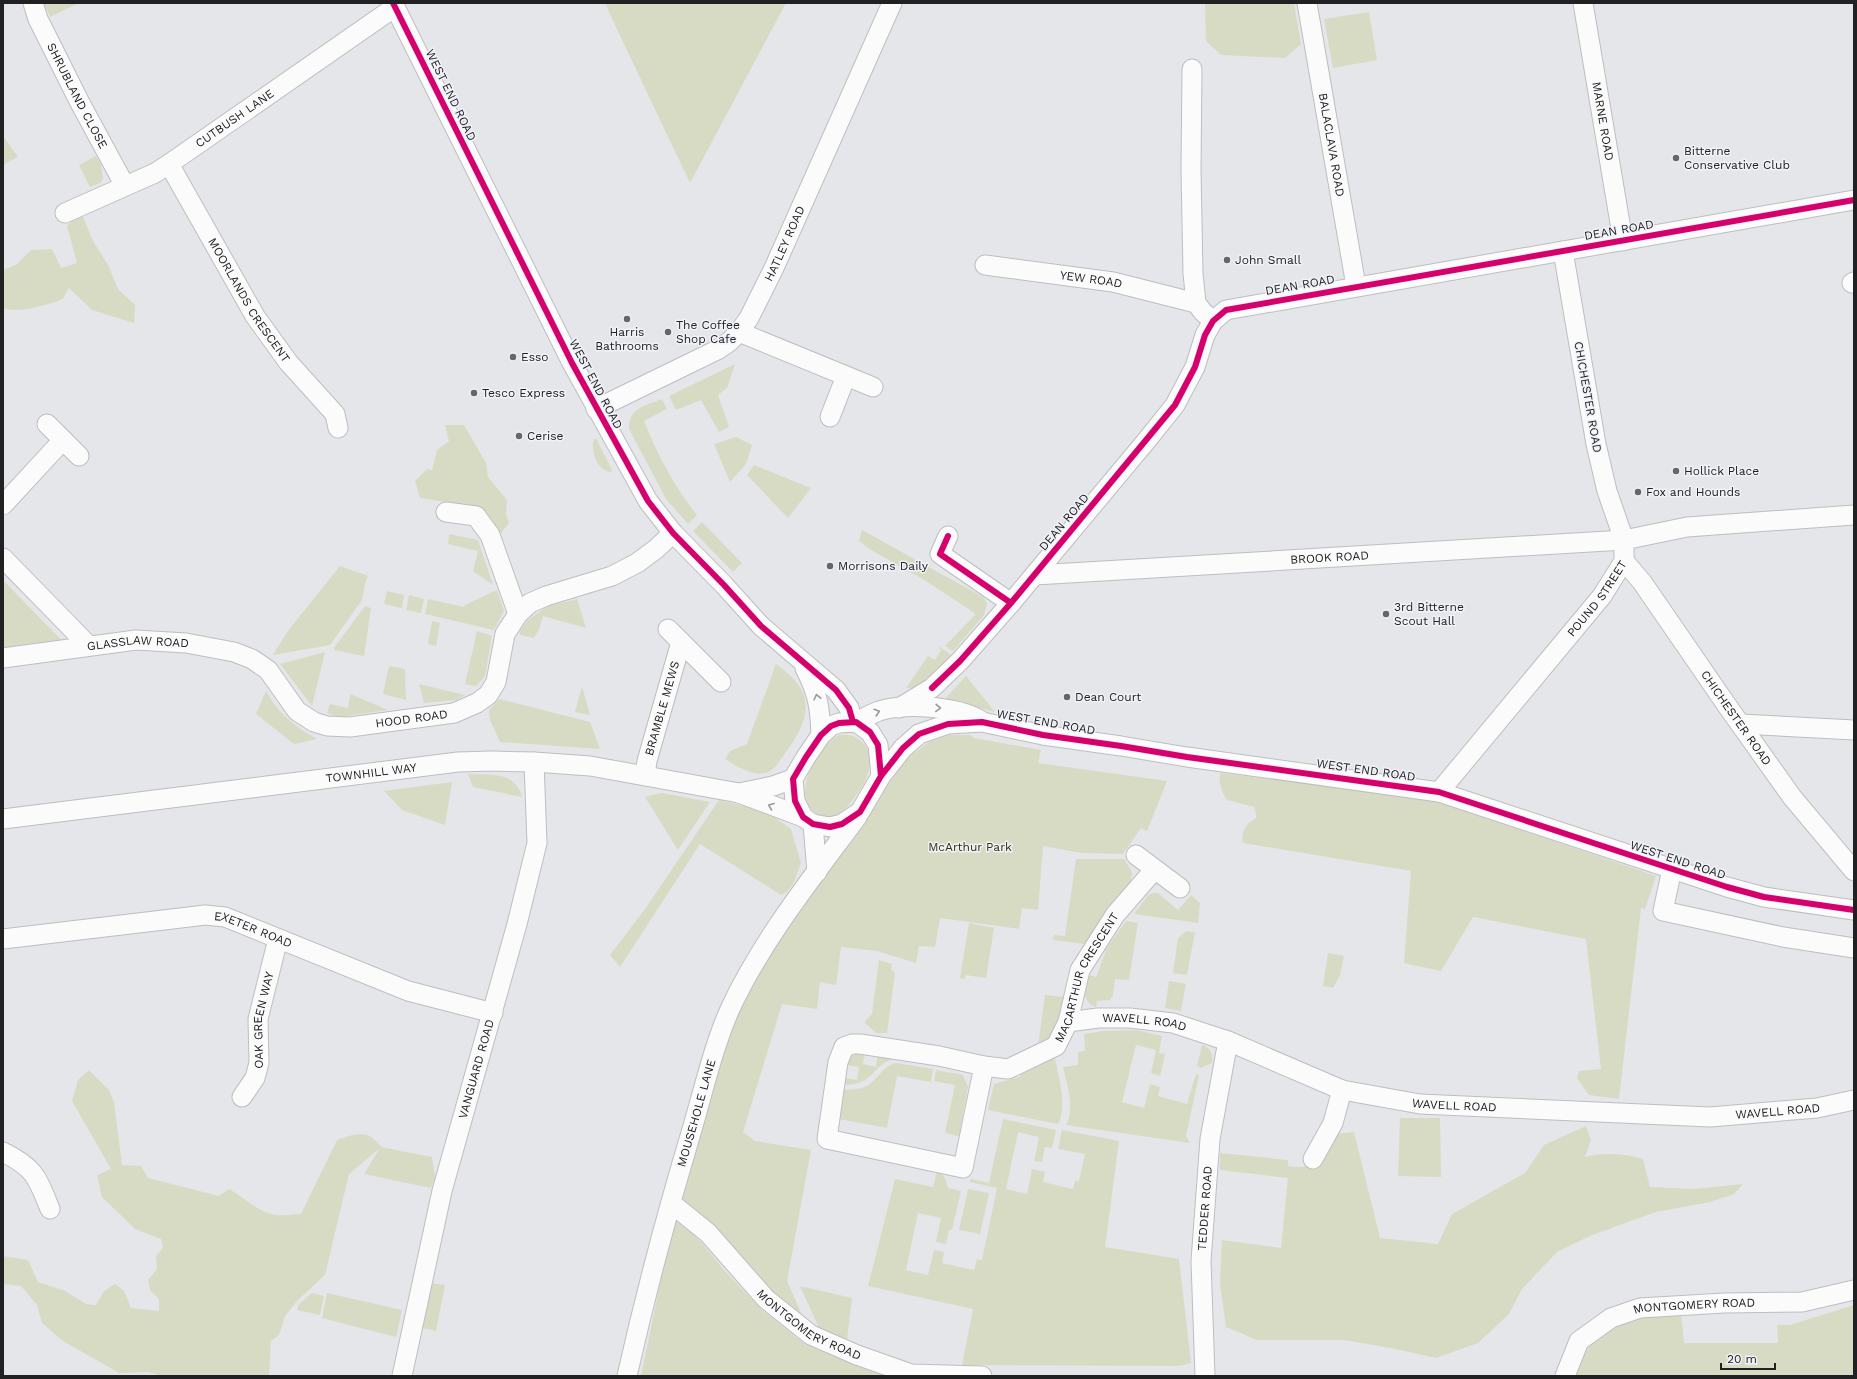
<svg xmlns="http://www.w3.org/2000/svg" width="1857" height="1379" viewBox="0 0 1857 1379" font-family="'Work Sans',sans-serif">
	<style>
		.green { fill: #d7dbc4 }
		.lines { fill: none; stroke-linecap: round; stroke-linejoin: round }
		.minor-casing { stroke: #bdbec1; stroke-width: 21 }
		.minor { stroke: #fbfbfc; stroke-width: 19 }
		.cycleway-casing { stroke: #f0f2f8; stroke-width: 8 }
		.cycleway { stroke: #d6006c; stroke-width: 6 }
		.oneway { stroke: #99999b }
		.poi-dot { fill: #666669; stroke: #f0f2f8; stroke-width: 1.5 }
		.labels { text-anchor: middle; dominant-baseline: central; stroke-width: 3; stroke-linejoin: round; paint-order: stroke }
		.street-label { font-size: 12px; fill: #212124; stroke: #f0f2f8 }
		.poi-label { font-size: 12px; fill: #212124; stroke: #f0f2f8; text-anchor: start }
		.park-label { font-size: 12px; fill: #30340b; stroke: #f0f2f8 }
	</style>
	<rect width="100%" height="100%" fill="#e5e6e9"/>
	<path class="green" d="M 44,3 L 79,3 L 50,17 Z
		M 605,3 L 786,3 L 690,183 L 615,25 Z
		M 1205,3 L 1294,3 L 1301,44 L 1285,58 L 1221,55 L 1206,41 Z
		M 1369,12 L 1377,60 L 1333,68 L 1324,19 Z
		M 3,136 L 18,157 L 3,165 Z
		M 96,156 L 101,164 L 103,179 L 100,183 L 90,187 L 79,165 Z
		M 77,216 L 83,217 L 93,241 L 108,265 L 118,289 L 135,305 L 134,323 L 92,310 L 69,288 L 63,299 C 47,305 19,314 3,308 L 3,270 L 16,265 L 31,250 L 52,249 L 61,268 L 77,263 L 67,226 Z
		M 735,364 L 727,388 L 718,395 L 729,427 L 719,432 L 701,400 L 676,410 L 669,396 Z
		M 662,399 L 667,409 L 644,421 C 658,456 674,486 697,515 L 688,524 L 666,499 L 629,429 C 629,407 645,406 662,399 Z
		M 445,425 L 464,425 L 486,463 L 488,477 L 507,500 L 506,514 L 509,523 L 497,538 L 486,524 L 484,508 L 420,498 L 415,481 L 427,469 L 432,470 L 437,450 L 449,441 Z
		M 736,437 L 752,445 L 746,464 L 730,482 L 714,444 Z
		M 596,438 L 612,470 L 611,472 C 597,471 592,453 593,442 Z
		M 754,465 L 811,488 L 788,518 L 747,475 Z
		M 702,522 L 742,563 L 733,572 L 693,531 Z
		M 862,530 L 983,597 L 987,603 L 984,615 L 953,651 L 945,646 L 976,614 L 926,581 L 871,550 L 859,541 Z
		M 449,534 L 478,540 L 493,585 L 473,571 L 478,551 L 448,544 Z
		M 340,566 L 368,576 L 365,584 L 362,600 L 330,645 L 273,655 L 287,632 Z
		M 3,580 L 64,643 L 3,651 Z
		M 497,590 L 504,611 L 494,630 L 425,614 L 428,599 L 464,607 L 465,605 Z
		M 387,591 L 404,595 L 402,608 L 384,604 Z
		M 409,595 L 424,599 L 421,613 L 406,610 Z
		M 577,599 L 586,628 L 543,616 L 539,629 L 534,638 L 521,635 L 519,632 L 528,620 L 548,606 Z
		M 365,606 L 371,608 L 364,656 L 334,650 L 334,648 Z
		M 432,621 L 440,623 L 436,646 L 428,644 Z
		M 477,631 L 492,636 L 485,676 L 476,686 L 465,684 Z
		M 937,645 L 951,655 C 939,668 926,691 906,688 L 928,656 L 935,660 L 941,650 Z
		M 325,652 L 312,706 L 280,664 Z
		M 776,664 C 816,692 812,716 786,752 C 781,758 776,769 768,772 C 753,778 737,766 725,759 L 730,751 L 747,744 Z
		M 389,666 L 405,669 L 406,700 L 383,694 Z
		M 966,676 L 995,712 L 945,699 Z
		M 419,684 L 465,695 L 456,700 L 424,703 Z
		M 582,686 L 590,715 L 575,712 Z
		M 266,691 C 281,716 292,724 317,739 L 294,744 L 256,714 Z
		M 350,694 L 388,710 L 338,717 L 327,713 L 330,704 L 348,708 Z
		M 499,699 L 590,722 L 600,749 L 500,742 L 490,720 L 489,710 Z
		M 839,735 C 849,734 856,735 864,744 C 882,766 856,797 842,813 C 833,817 824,819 816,813 C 789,795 818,746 839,735 Z
		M 949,735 L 970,735 L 974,738 L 1041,750 L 1038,763 L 1167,781 L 1147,831 L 1141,828 L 1123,854 L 1082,853 L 1043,846 L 1038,910 L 1022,908 L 1019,929 L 940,918 L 935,947 L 919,946 L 916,963 L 877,951 L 841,947 L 836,985 L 820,982 L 817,1009 L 782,1004 L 743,1132 L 755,1141 L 811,1150 L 787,1281 L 806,1324 L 770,1295 L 678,1200 L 736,1014 L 764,964 L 907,758 L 929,742 Z
		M 1220,773 L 1431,799 L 1656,876 L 1645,909 L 1641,908 L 1619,1099 L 1589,1095 L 1577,1078 L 1579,1071 L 1601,1069 L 1586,939 L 1473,917 L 1441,971 L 1404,963 L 1411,871 L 1243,843 C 1240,832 1247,823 1256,818 L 1256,813 L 1254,807 L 1227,800 C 1221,791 1219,784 1220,773 Z
		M 468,774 C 491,775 515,771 522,797 L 473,787 Z
		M 452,782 L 445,825 L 402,810 L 384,791 Z
		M 662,793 L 710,802 L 678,850 L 645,797 Z
		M 719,800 L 752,808 L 771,815 L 791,829 L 801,863 L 793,884 L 787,892 L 781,895 L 700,844 L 620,967 L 610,955 L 645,909 Z
		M 1076,859 L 1124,859 L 1132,872 L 1131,883 L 1085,944 L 1053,940 L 1054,935 L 1065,936 Z
		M 1153,893 L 1158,893 L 1178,910 L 1191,895 L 1200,903 L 1198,923 L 1134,914 L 1148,895 Z
		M 1126,921 L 1138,923 L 1129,980 L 1115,979 L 1113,995 L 1110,1000 L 1097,1001 L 1096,1007 C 1081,1002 1084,987 1089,975 L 1096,977 L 1107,948 Z
		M 969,923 L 994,928 L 986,978 L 965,975 L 965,979 L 960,978 Z
		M 1186,931 L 1195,932 L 1187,975 L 1173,973 L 1178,938 Z
		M 1328,953 L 1344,956 L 1340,975 L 1333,988 L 1323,986 Z
		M 879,960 L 892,964 L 891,969 L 895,973 L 887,1033 L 876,1033 L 865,1023 L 866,1020 L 872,1014 Z
		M 1169,981 L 1186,984 L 1181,1011 L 1165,1008 Z
		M 1045,995 L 1065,997 L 1063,1010 L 1054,1037 L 1038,1046 Z
		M 1136,1030 L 1162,1036 L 1159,1053 L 1165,1054 L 1160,1076 L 1151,1073 L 1156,1050 L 1136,1045 L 1122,1102 L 1144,1108 L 1150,1084 L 1160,1087 L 1158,1096 L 1187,1104 L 1196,1074 L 1199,1075 L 1186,1136 L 1190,1143 L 1066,1125 C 1075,1108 1067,1085 1063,1067 L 1078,1065 L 1078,1052 L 1085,1051 L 1084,1034 L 1103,1031 Z
		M 1202,1045 C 1211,1048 1213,1054 1212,1063 L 1201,1068 L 1197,1066 Z
		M 865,1051 L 863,1064 L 876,1067 L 878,1053 L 896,1058 C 870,1065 876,1085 843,1085 L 844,1078 L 857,1080 L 859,1067 L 846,1065 C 849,1054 854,1053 865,1051 Z
		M 1054,1054 C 1058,1074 1068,1107 1058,1124 L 988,1110 L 994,1084 L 1020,1077 L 1021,1073 Z
		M 896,1063 L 933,1069 L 931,1082 L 897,1076 L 887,1128 L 838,1119 L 843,1090 C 852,1089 862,1090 870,1084 C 880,1076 883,1066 896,1063 Z
		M 89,1070 L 109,1090 L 114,1102 L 122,1165 L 141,1166 L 148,1178 L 219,1196 L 229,1189 C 245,1198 259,1213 276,1215 C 284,1216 293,1214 301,1214 L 337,1140 C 356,1134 367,1128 381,1147 L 432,1157 L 435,1177 L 431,1188 L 364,1174 L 380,1148 L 349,1174 L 325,1275 L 297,1301 L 285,1316 L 279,1335 L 271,1341 L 269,1376 L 161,1376 L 148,1372 L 119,1373 L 63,1341 L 42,1323 L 37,1305 L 21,1286 L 3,1284 L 3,1256 L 28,1260 L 38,1282 L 65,1291 L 86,1304 L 96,1305 L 104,1291 L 115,1284 L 124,1291 L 131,1308 L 159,1311 L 159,1299 L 150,1290 L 148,1280 L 157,1269 L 156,1256 L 163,1248 L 161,1239 L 135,1229 L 102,1197 L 97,1175 L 111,1169 L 72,1101 L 78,1080 Z
		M 936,1070 L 963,1075 L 968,1087 L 959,1136 L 945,1133 L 955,1085 L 934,1081 Z
		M 1400,1118 L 1440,1118 L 1441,1177 L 1398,1176 Z
		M 1003,1119 L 1056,1130 L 1052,1148 L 1045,1147 L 1042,1162 L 1034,1161 L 1039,1137 L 1018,1132 L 1006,1189 L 1027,1194 L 1032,1169 L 1045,1172 L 1043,1182 L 1073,1189 L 1075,1181 L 1079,1181 L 1085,1154 L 1058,1149 L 1062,1130 L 1119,1141 L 1105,1247 L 1179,1259 L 1191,1363 L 1179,1366 L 962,1365 L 973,1309 L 868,1286 L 895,1179 L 933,1187 L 937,1171 L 944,1176 L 948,1188 L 961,1191 L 952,1230 L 949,1230 L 946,1244 L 936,1242 L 941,1218 L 918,1213 L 906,1270 L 928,1275 L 934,1250 L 944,1252 L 942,1263 L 973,1270 L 974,1270 L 977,1259 L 982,1260 L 997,1188 L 970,1182 L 971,1179 L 989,1183 Z
		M 1586,1126 L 1591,1140 L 1585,1157 C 1604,1152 1625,1154 1643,1159 L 1650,1187 L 1694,1189 L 1743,1184 L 1734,1194 L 1710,1202 L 1656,1212 L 1592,1235 L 1557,1252 L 1522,1289 L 1509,1314 L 1478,1343 L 1436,1358 L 1391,1348 L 1344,1340 L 1257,1340 L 1226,1327 L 1220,1284 L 1222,1240 L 1281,1248 L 1288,1178 L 1220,1170 L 1220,1153 L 1288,1160 L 1288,1166 C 1322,1170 1322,1161 1336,1134 L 1354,1132 L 1380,1238 L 1438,1244 L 1452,1214 L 1525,1173 L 1544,1145 Z
		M 968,1189 L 989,1193 L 980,1234 L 959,1230 Z
		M 674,1216 L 701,1242 L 724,1270 L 762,1310 L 806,1345 L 888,1376 L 641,1376 Z
		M 431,1283 L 445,1285 L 436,1331 L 422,1328 Z
		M 800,1286 L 852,1298 L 847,1340 L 824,1332 L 819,1328 Z
		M 312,1293 L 324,1296 L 320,1315 L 297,1310 L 299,1304 Z
		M 327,1293 L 402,1310 L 396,1337 L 322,1318 Z
		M 1854,1305 L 1854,1376 L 1574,1376 C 1584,1353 1596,1331 1619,1319 C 1626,1315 1670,1314 1681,1313 L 1684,1343 L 1778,1343 L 1777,1325 L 1790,1325 Z"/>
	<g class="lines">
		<g class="minor-casing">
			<g id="minor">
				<path id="s1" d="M 33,3 L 38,19 L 79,101 L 125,186"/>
				<path d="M 393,3 L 572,363 L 648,501 L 673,533 L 724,585 L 761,626 L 836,690 L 849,708 L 853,722"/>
				<path id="s2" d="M 1307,3 L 1356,286"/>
				<path id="s3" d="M 1583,3 L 1623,241"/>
				<path d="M 1192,69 L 1191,170 L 1193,273 L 1196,303 L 1203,312 L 1213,321"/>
				<path id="s4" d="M 169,164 L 255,316 L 288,362 L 335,414 L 338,428"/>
				<path id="s5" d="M 65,213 L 155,173 L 169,164 L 395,7"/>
				<path id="s6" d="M 985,265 L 1113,282 L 1196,303"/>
				<path d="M 1852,283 L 1854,282"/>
				<path d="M 739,332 L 873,387"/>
				<path id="s7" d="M 596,409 L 717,350 L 729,342 L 739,332 L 749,318 L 774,268 L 892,3"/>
				<path d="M 830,417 L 846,376"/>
				<path d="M 47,424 L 79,456"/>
				<path d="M 3,505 L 63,440"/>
				<path d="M 446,512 L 476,516 L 490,535 L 518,614"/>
				<path d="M 948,536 L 940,554 L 1011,603"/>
				<path d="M 3,558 L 89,646"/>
				<path id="s8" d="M 1624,561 L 1642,582 L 1728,707 L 1792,797 L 1854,871"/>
				<path id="s9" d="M 1035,575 L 1624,540 L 1687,527 L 1854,515"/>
				<path d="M 668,629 L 721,682"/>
				<path id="s10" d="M 3,658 L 136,640 L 186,643 L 234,652 L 252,659 L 268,670 L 297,711 L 314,722 L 327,726 L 350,727 L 454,713 L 477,703 L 488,695 L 496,682 L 505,634 L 518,614 L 530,603 L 546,596 L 612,576 L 637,563 L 656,549 L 673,533"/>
				<path d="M 805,668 C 818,694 820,707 821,735"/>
				<path d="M 899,708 L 932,688 L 960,661 L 1011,603 L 1147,440 L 1175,405 L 1195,367 L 1205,335 L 1213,321 L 1226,310 L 1854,200"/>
				<path d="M 856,722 C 864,718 871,714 879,711 C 905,703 956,706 980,720"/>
				<path d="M 1740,724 L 1854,730"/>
				<path id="s11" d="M 645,775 L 647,761 L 681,642"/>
				<path d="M 881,776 L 878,745 L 870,732 L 856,722 L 839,723 L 831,726 L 821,735 L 806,757 L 793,779 L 795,801 L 803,817 L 813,824 L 830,827 L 842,824 L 860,812 L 881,776 L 903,748 L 919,734 L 948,724 L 982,722 L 1043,735 L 1121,746 L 1187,757 L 1439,792 L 1727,887 L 1764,897 L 1854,910"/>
				<path id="s12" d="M 1439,792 L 1602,596 L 1624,561 L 1624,540 L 1607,491 L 1596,444 L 1563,251"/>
				<path d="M 739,793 L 773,786 L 793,779"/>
				<path id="s13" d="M 3,819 L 458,762 L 492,761 L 534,762 L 590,766 L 739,793 L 803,817"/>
				<path d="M 813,824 L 817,872"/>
				<path d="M 1136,855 L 1180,888"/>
				<path d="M 1672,869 L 1663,911 L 1783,937 L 1854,948"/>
				<path id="s14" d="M 3,939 L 189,917 L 205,915 L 225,917 L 408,991 L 493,1013"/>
				<path id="s15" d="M 1068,1022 L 1098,1018 L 1130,1018 L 1173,1023 L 1228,1041 L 1342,1090 L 1420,1104 L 1710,1117 L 1817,1108 L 1854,1100"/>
				<path id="s16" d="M 984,1066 L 963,1168 L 827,1139 L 838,1062 L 844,1047 L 852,1044 L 860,1044 L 939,1056 L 984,1066 L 1008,1069 L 1056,1046 L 1068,1022 L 1080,970 L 1115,915 L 1154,870"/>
				<path id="s17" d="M 242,1097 L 255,1078 L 259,1063 L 258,1019 L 278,939"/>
				<path d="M 3,1152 C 35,1168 37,1177 50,1209"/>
				<path d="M 1313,1159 L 1333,1123 L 1342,1090"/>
				<path id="s18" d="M 671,1203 L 708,1233 L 766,1299 L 811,1335 L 857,1355 L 911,1374 L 982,1376"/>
				<path id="s19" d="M 402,1376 L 442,1191 L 517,924 L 537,843 L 534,762"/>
				<path id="s20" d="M 627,1376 C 646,1292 668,1209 693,1126 C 704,1088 714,1045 730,1009 C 762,940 812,878 857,817"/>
				<path id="s21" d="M 1205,1376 L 1201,1261 L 1210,1139 L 1228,1041"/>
				<path id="s22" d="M 1565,1376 L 1579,1341 L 1611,1318 L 1640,1308 L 1724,1303 L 1802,1302 L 1854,1290"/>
			</g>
		</g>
		<use href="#minor" class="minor"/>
		<g class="cycleway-casing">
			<path id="cycleway" d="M 393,3 L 572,363 L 648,501 L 673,533 L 724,585 L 761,626 L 836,690 L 849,708 L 853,722
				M 948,536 L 940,554 L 1011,603
				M 932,688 L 960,661 L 1011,603 L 1175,405 L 1195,367 L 1205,335 L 1213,321 L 1226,310 L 1854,200
				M 881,776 L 878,745 L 870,732 L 856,722 L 839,723 L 831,726 L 821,735 L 806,757 L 793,779 L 795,801 L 803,817 L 813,824 L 830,827 L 842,824 L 860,812 L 881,776 L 903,748 L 919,734 L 948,724 L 982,722 L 1043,735 L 1121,746 L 1187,757 L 1439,792 L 1727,887 L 1764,897 L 1854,910"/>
		</g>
		<use href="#cycleway" class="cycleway"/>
	</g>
	<defs><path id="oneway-chevron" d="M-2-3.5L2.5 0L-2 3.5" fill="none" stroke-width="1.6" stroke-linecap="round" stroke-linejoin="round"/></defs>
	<g class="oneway">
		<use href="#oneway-chevron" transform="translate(817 697) rotate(-104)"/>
		<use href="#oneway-chevron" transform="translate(938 708) rotate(2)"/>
		<use href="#oneway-chevron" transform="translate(877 712) rotate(-17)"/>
		<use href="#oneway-chevron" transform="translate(771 806) rotate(-159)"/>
	</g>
	<g class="poi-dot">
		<circle cx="1676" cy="158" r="4"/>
		<circle cx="1227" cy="260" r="4"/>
		<circle cx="627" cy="319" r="4"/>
		<circle cx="668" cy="332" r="4"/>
		<circle cx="513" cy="357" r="4"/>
		<circle cx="474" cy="393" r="4"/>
		<circle cx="519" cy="436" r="4"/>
		<circle cx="1676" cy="471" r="4"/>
		<circle cx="1638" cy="492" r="4"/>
		<circle cx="830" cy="566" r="4"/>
		<circle cx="1386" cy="614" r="4"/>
		<circle cx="1067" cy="697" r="4"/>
	</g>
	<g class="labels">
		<g class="street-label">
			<text stroke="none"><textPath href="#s1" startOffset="103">SHRUBLAND CLOSE</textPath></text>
			<text transform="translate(451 95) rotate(64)">WEST END ROAD</text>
			<text stroke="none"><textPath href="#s5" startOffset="195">CUTBUSH LANE</textPath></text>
			<text stroke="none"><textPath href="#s3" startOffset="120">MARNE ROAD</textPath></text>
			<text stroke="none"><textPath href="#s2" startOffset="144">BALACLAVA ROAD</textPath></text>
			<text transform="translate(1619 230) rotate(-10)">DEAN ROAD</text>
			<text stroke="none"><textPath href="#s7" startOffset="263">HATLEY ROAD</textPath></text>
			<text stroke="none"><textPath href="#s6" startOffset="107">YEW ROAD</textPath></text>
			<text transform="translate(1300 285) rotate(-10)">DEAN ROAD</text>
			<text stroke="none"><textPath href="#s4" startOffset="158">MOORLANDS CRESCENT</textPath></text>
			<text transform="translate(596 384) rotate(62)">WEST END ROAD</text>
			<text transform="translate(1588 397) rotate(80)">CHICHESTER ROAD</text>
			<text transform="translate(1064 522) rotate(-50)">DEAN ROAD</text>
			<text stroke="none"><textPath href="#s9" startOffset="295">BROOK ROAD</textPath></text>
			<text stroke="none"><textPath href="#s12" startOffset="250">POUND STREET</textPath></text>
			<text stroke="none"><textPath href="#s10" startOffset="136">GLASSLAW ROAD</textPath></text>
			<text stroke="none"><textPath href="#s11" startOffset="69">BRAMBLE MEWS</textPath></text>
			<text stroke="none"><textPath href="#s10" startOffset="441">HOOD ROAD</textPath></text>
			<text stroke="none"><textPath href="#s8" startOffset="193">CHICHESTER ROAD</textPath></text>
			<text transform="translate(1046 722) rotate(10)">WEST END ROAD</text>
			<text transform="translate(1366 770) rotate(8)">WEST END ROAD</text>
			<text stroke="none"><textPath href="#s13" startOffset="371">TOWNHILL WAY</textPath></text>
			<text transform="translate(1678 860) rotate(18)">WEST END ROAD</text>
			<text stroke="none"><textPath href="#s14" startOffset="254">EXETER ROAD</textPath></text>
			<text stroke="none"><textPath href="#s16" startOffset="633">MACARTHUR CRESCENT</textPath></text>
			<text stroke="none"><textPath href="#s17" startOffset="82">OAK GREEN WAY</textPath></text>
			<text stroke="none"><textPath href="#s15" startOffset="77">WAVELL ROAD</textPath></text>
			<text stroke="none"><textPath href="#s19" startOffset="316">VANGUARD ROAD</textPath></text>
			<text stroke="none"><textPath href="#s15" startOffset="401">WAVELL ROAD</textPath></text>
			<text stroke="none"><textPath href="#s15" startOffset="725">WAVELL ROAD</textPath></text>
			<text stroke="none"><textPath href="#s20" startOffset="272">MOUSEHOLE LANE</textPath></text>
			<text stroke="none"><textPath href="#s21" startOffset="168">TEDDER ROAD</textPath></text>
			<text stroke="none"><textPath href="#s22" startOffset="162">MONTGOMERY ROAD</textPath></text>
			<text stroke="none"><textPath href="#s18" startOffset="186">MONTGOMERY ROAD</textPath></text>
		</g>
		<g class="poi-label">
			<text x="1684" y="151">Bitterne<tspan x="1684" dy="14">Conservative Club</tspan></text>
			<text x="1235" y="260">John Small</text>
			<text x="676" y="325">The Coffee<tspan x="676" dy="14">Shop Cafe</tspan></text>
			<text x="627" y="332" text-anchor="middle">Harris<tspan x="627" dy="14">Bathrooms</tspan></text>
			<text x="521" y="357">Esso</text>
			<text x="482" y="393">Tesco Express</text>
			<text x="527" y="436">Cerise</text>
			<text x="1684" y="471">Hollick Place</text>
			<text x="1646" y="492">Fox and Hounds</text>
			<text x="838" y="566">Morrisons Daily</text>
			<text x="1394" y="607">3rd Bitterne<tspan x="1394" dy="14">Scout Hall</tspan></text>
			<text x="1075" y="697">Dean Court</text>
		</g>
		<g class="park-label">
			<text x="970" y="847">McArthur Park</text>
		</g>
	</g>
	<rect width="1857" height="1379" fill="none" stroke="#212124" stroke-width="8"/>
	<path d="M1721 1363v6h54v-6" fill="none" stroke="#212124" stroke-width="2"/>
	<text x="1727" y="1363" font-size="12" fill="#212124" stroke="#f0f2f8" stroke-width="3" paint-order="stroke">20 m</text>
</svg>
